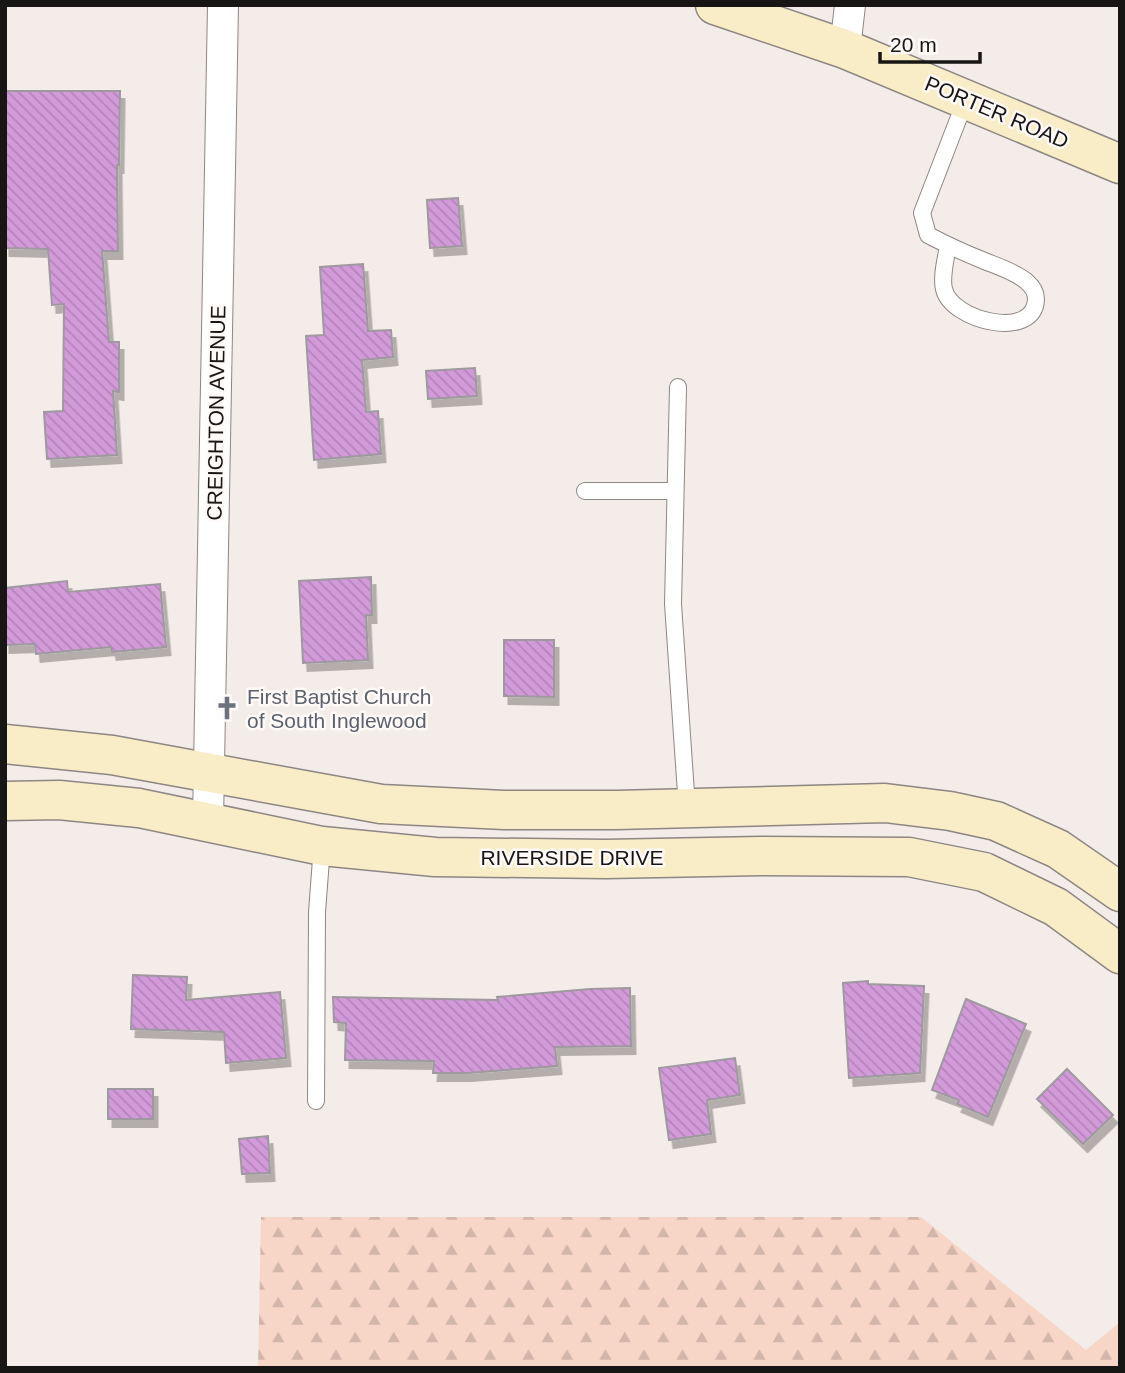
<svg xmlns="http://www.w3.org/2000/svg" width="1125" height="1373" viewBox="0 0 1125 1373" font-family="Arial,sans-serif">
	<style>
		.forest { fill: url(#forest-firs) }
		.building { fill: url(#building-back-hatch); stroke: #9e999f; stroke-width: 2; filter: url(#shadow) }
		.lines { fill: none; stroke-linecap: round; stroke-linejoin: round }
		.lane-casing { stroke: #8d8683; stroke-width: 18 }
		.street-casing { stroke: #8d8683; stroke-width: 32 }
		.secondary-casing { stroke: #8d8683; stroke-width: 41 }
		.lane { stroke: #fff; stroke-width: 16 }
		.street { stroke: #fff; stroke-width: 30 }
		.secondary { stroke: #f9edc8; stroke-width: 38 }
		.labels { text-anchor: middle; dominant-baseline: central; stroke-width: 5; stroke-linejoin: round; paint-order: stroke }
		.street-label { font-size: 21px; fill: #181615; stroke: #fffaf8 }
		.worship-label { font-size: 21px; fill: #5b616d; stroke: #fffaf8; text-anchor: start }
	</style>
	<defs>
		<pattern id="forest-firs" width="22" height="20" patternUnits="userSpaceOnUse" patternTransform="scale(1.75)"><rect width="22" height="20" fill="#f7d5c7"/><path d="M5 1l3.5 6h-7zM16 11l3.5 6h-7z" fill="#d3b6aa"/></pattern>
		<pattern id="building-back-hatch" width="6" height="6" patternUnits="userSpaceOnUse" patternTransform="scale(1.75)"><rect width="6" height="6" fill="#d39ada"/><path d="M-1 5l2 2M0 0l6 6M5-1l2 2" fill="none" stroke="#b484ba"/></pattern>
		<filter id="shadow"><feDropShadow dx="4.5" dy="8" stdDeviation="0" flood-color="#0004"/></filter>
	</defs>
	<rect width="100%" height="100%" fill="#f4ece9"/>
	<path class="forest" d="M 261,1217 L 921,1217 L 1086,1350 L 1120,1322 L 1120,1368 L 258,1368 Z"/>
	<path class="building" d="M 5,91 L 120,91 L 119,165 L 117,165 L 118,251 L 102,251 L 109,342 L 119,342 L 119,392 L 113,391 L 117,455 L 47,459 L 44,412 L 63,411 L 64,304 L 52,305 L 48,249 L 5,248 Z
		M 458,198 L 462,246 L 430,248 L 427,200 Z
		M 363,264 L 368,331 L 391,330 L 393,357 L 362,360 L 366,412 L 378,411 L 381,454 L 314,460 L 306,336 L 324,335 L 320,267 Z
		M 475,368 L 477,396 L 428,399 L 426,371 Z
		M 371,577 L 372,615 L 366,615 L 368,660 L 303,663 L 299,581 Z
		M 67,581 L 68,592 L 160,584 L 166,647 L 112,652 L 111,647 L 36,654 L 35,644 L 5,645 L 5,588 Z
		M 504,640 L 554,640 L 554,697 L 504,696 Z
		M 133,975 L 187,977 L 186,1000 L 280,992 L 286,1058 L 226,1063 L 224,1032 L 131,1029 Z
		M 868,981 L 868,984 L 924,986 L 920,1073 L 849,1078 L 843,983 Z
		M 630,988 L 631,1046 L 555,1047 L 557,1066 L 467,1073 L 433,1073 L 434,1061 L 345,1060 L 346,1023 L 334,1022 L 333,997 L 498,1000 L 497,997 L 590,989 Z
		M 966,999 L 1026,1024 L 988,1117 L 957,1104 L 959,1100 L 932,1090 Z
		M 735,1058 L 740,1095 L 707,1100 L 711,1134 L 669,1140 L 659,1068 Z
		M 1067,1069 L 1113,1115 L 1083,1144 L 1037,1099 Z
		M 108,1089 L 153,1089 L 153,1119 L 108,1119 Z
		M 268,1136 L 270,1173 L 242,1174 L 239,1139 Z"/>
	<g class="lines">
		<g class="lane-casing">
			<path id="lane" d="M 948,246 C 946,258 941,277 944,289 C 951,321 1035,341 1036,299 C 1036,292 1032,286 1026,281 C 1015,272 1000,267 987,262 C 967,254 947,245 928,235 L 922,213 L 966,99
				M 678,387 L 673,604 L 687,808
				M 585,491 L 675,491
				M 316,1101 L 317,912 L 322,846"/>
		</g>
		<g class="street-casing">
			<path id="street" d="M 845,49 L 850,5
				M 208,821 L 223,5"/>
		</g>
		<g class="secondary-casing">
			<path id="secondary" d="M 715,5 L 845,49 L 1120,164
				M 5,744 L 112,755 L 381,804 L 504,810 L 616,810 L 885,803 L 950,811 L 996,821 L 1058,849 L 1120,892
				M 5,801 L 59,800 L 139,808 L 322,846 L 435,857 L 606,859 L 761,856 L 909,857 L 984,872 L 1056,907 L 1120,954"/>
		</g>
		<use href="#lane" class="lane"/>
		<use href="#street" class="street"/>
		<use href="#secondary" class="secondary"/>
	</g>
	<defs>
		<g id="church-bare" transform="scale(1.89)"><path d="M-1.2-6h2.4v3.5h3.3v2.4h-3.3V6h-2.4V-.1h-3.3v-2.4h3.3Z" fill="#6b7280" stroke="#fffaf8" stroke-width="2.5" paint-order="stroke"/></g>
	</defs>
	<g fill-rule="evenodd">
		<use href="#church-bare" x="227" y="708"/>
	</g>
	<g class="labels">
		<g class="street-label">
			<text transform="translate(997 112) rotate(23)">PORTER ROAD</text>
			<text transform="translate(216 413) rotate(-89)">CREIGHTON AVENUE</text>
			<text x="572" y="857">RIVERSIDE DRIVE</text>
		</g>
		<g class="worship-label">
			<text x="247" y="696">First Baptist Church<tspan x="247" dy="24">of South Inglewood</tspan></text>
		</g>
	</g>
	<rect width="1125" height="1373" fill="none" stroke="#181615" stroke-width="14"/>
	<path d="M880 52v10h100v-10" fill="none" stroke="#181615" stroke-width="3.5"/>
	<text x="890" y="52" font-size="21" fill="#181615" stroke="#fffaf8" stroke-width="5" paint-order="stroke">20 m</text>
</svg>
